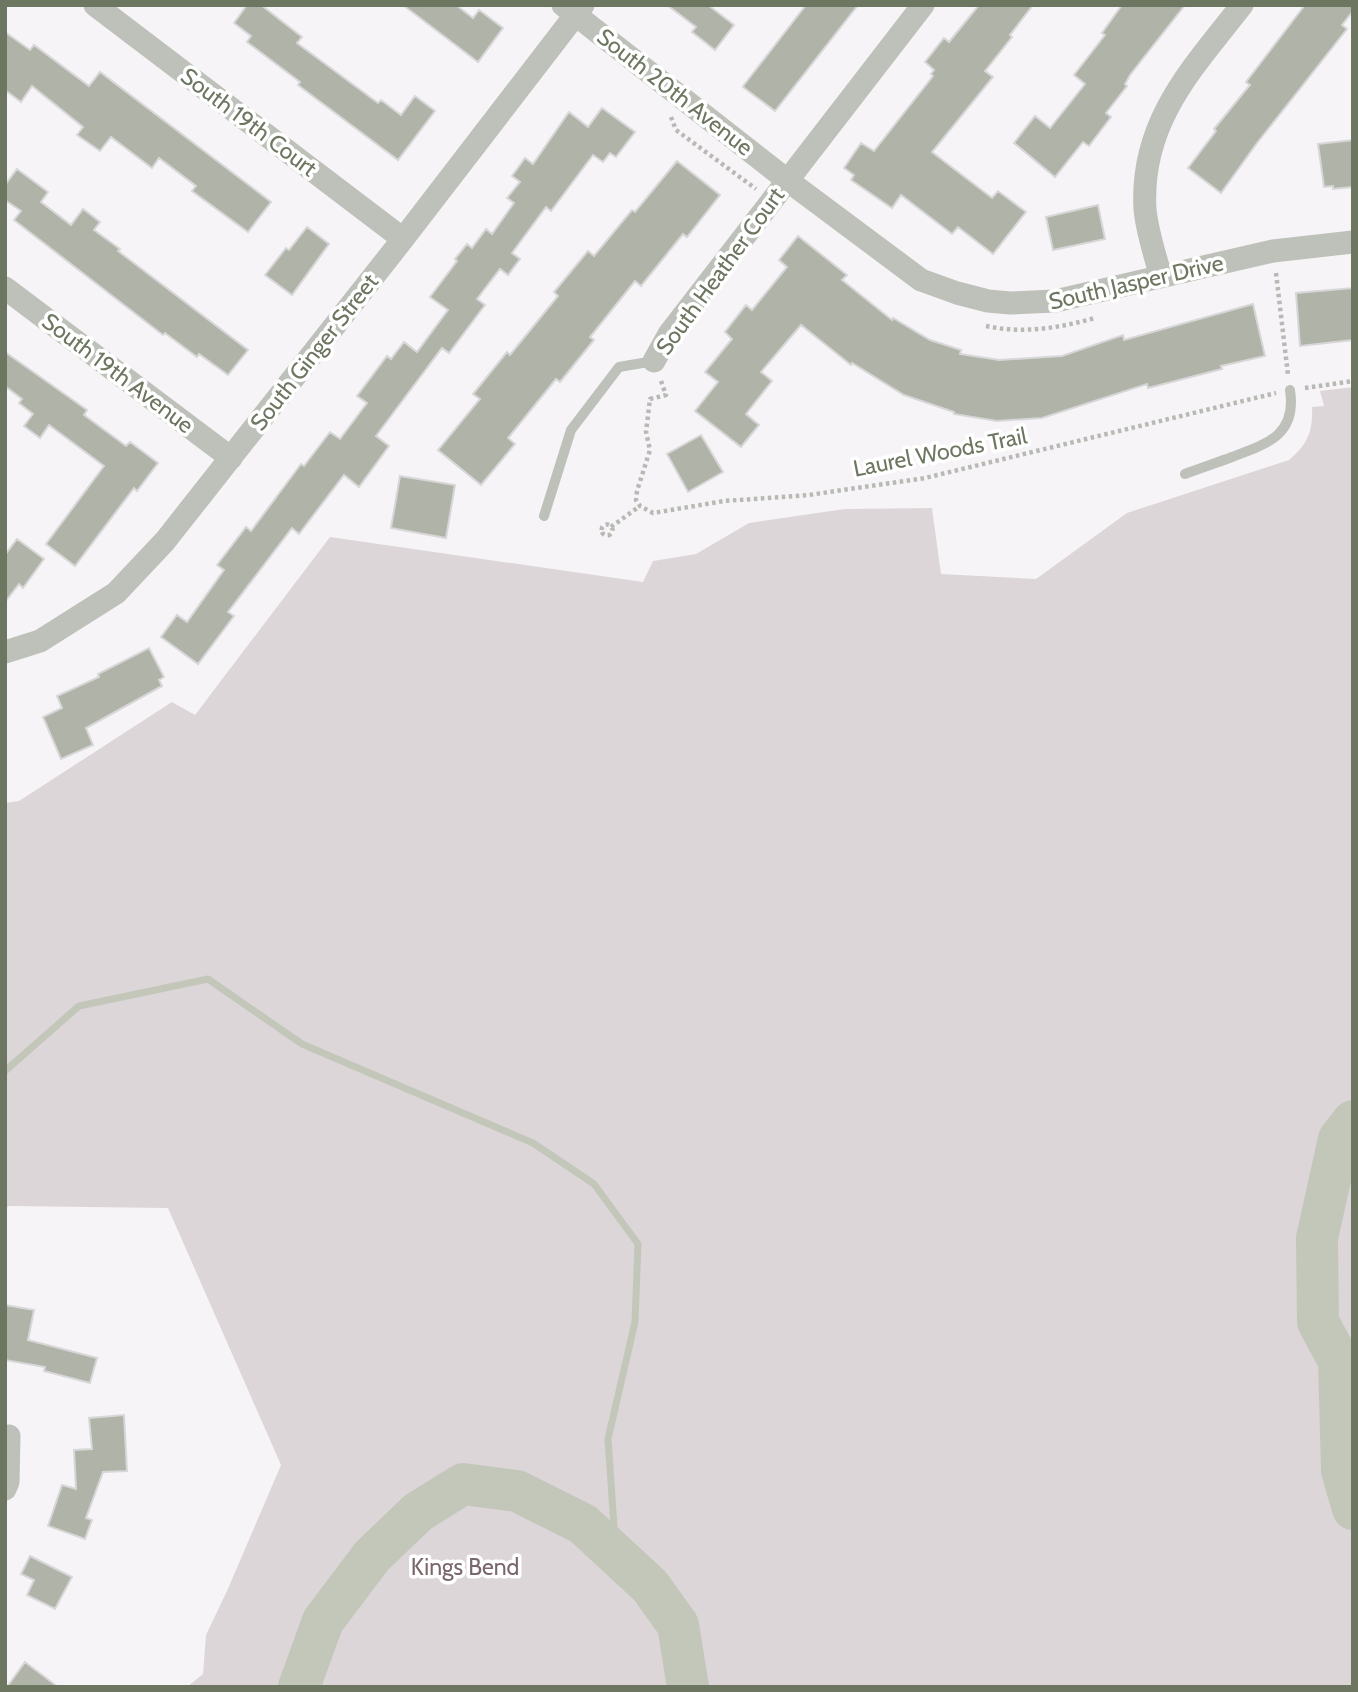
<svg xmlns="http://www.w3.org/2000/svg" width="1358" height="1692" viewBox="0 0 1358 1692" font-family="Cabin,sans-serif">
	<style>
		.green { fill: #ddd6d8 }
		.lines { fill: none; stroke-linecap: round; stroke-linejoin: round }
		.stream { stroke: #c3c7ba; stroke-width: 7 }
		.river { stroke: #c3c7ba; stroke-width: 42 }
		.building { fill: #afb3a8; stroke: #d8d7d8; stroke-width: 2 }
		.path { stroke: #b7bab4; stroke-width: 4.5; stroke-dasharray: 3.5 3.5; stroke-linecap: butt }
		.service { stroke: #bdc1b9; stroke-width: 10 }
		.minor { stroke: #bdc1b9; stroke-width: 23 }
		.labels { text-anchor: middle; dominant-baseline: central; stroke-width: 7; stroke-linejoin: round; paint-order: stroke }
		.street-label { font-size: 23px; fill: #6c7660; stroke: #fff }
		.park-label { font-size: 23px; fill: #79676b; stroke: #fff }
	</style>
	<rect width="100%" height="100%" fill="#f7f4f7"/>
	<path class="green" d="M 1353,387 L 1353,1687 L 187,1687 L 203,1674 L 206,1635 L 227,1591 L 281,1465 L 168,1208 L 8,1206 L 5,1211 L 5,803 L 19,801 L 172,702 L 195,715 L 330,537 L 643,582 L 653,561 L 696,554 L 749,523 L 845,509 L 932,508 L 941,574 L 1036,579 L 1127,513 L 1289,460 C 1308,444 1313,431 1312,407 L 1324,406 L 1320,391 Z"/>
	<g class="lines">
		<path class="stream" d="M 5,1071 L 79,1006 L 208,979 L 302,1044 L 533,1143 L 594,1184 L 638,1244 L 635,1322 L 608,1439 L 616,1555"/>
		<path class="river" d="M 1353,1121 L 1339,1139 L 1317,1238 L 1318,1322 L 1339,1361 L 1342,1471 L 1353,1509
			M 299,1687 L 323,1621 L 372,1556 L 418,1512 L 463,1484 L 517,1491 L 583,1524 L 650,1586 L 678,1625 L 688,1687"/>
	</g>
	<path class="building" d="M 247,5 L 261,5 L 302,37 L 297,43 L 378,103 L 381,100 L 401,115 L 415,96 L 435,111 L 398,160 L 298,85 L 300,82 L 247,42 L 251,36 L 234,23 Z
		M 403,5 L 456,5 L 473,18 L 479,10 L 503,28 L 478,62 Z
		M 667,5 L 708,5 L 734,25 L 715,50 L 692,32 L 696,27 Z
		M 806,5 L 858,5 L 775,111 L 743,87 L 744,85 Z
		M 979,5 L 1033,5 L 1010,35 L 1012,37 L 985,71 L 993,77 L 932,152 L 992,198 L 998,191 L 1026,212 L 993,254 L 958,227 L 952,234 L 901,195 L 892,208 L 851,180 L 854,175 L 844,168 L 861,143 L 874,151 L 933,76 L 931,74 L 934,70 L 925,62 L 944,38 L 949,42 Z
		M 1122,5 L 1185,5 L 1130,75 L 1125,84 L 1127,86 L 1106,113 L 1111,117 L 1089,146 L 1083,142 L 1055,177 L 1014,143 L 1035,116 L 1050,128 L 1085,84 L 1074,75 L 1105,35 L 1102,33 Z
		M 1305,5 L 1353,5 L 1353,11 L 1342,25 L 1347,29 L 1257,143 L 1221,193 L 1188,168 L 1216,131 L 1214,129 L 1250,85 L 1246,82 Z
		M 5,32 L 30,50 L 34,45 L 89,86 L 100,72 L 271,202 L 248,232 L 192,191 L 196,186 L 159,158 L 152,168 L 111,137 L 100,151 L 77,135 L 83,127 L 32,86 L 21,102 L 5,90 Z
		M 602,108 L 635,132 L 616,157 L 610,153 L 603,162 L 593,155 L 551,211 L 546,207 L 512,253 L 520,259 L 508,275 L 500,269 L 477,299 L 485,305 L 449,353 L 442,348 L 376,436 L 389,446 L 359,487 L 344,475 L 299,534 L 292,528 L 228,612 L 234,616 L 198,664 L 161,637 L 177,615 L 187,622 L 224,570 L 217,565 L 246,527 L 251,531 L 301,464 L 304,466 L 330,432 L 340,439 L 367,403 L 357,396 L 387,356 L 391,359 L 404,342 L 417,352 L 448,310 L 430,297 L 457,261 L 455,259 L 467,244 L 472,248 L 486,229 L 492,234 L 514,203 L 507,198 L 520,182 L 512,176 L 525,158 L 533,164 L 569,112 L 588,127 Z
		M 1353,140 L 1353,187 L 1333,189 L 1333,186 L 1324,187 L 1318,144 Z
		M 677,161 L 720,195 L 687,237 L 683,234 L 641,286 L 635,281 L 590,337 L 594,340 L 560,382 L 556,379 L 508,438 L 515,444 L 481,485 L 438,450 L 480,399 L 473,394 L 507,352 L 510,355 L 558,296 L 554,292 L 588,251 L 594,256 L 632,210 L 635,212 Z
		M 17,169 L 48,192 L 41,202 L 71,225 L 83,209 L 100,222 L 94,230 L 120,249 L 118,251 L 248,350 L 228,375 L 199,354 L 197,357 L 165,333 L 163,335 L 14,220 L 21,211 L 5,200 L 5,185 Z
		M 1098,205 L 1105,239 L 1053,250 L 1046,217 Z
		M 307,227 L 329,244 L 292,295 L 265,275 L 286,248 L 289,250 Z
		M 798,236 L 847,275 L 842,280 L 892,320 L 893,318 L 930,340 L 961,350 L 960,354 L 999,360 L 1062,356 L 1123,335 L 1124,340 L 1253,304 L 1265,356 L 1221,366 L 1222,369 L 1148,388 L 1147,384 L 1042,418 L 997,421 L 954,414 L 954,412 L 904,395 L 852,363 L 851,365 L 801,325 L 761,372 L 772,381 L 746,414 L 759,425 L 741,447 L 695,411 L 718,382 L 705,372 L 732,339 L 725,332 L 746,305 L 752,310 L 787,267 L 779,260 Z
		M 1353,288 L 1353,340 L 1300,346 L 1296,293 Z
		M 5,352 L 87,410 L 84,415 L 126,446 L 130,442 L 158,463 L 137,491 L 134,488 L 75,566 L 46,544 L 104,466 L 49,425 L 40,438 L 24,426 L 33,414 L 19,403 L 22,399 L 5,386 Z
		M 701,435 L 723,472 L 688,492 L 667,454 Z
		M 400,476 L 455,485 L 446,538 L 391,528 Z
		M 17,539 L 44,559 L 23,588 L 19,584 L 5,602 L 5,555 Z
		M 149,648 L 164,677 L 159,680 L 162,686 L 86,728 L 93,745 L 61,759 L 43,717 L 62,708 L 57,696 L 99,677 L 98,674 Z
		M 5,1305 L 34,1310 L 28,1340 L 97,1358 L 90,1383 L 44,1371 L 45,1367 L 5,1360 Z
		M 124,1415 L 127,1471 L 103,1472 L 86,1518 L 92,1520 L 85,1539 L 48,1526 L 62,1485 L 76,1489 L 74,1450 L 92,1449 L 89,1418 Z
		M 30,1556 L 72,1577 L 55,1609 L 27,1595 L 34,1580 L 21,1574 Z
		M 25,1662 L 58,1687 L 7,1687 Z"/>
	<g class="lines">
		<path class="path" d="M 671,117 L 676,130 L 756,189
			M 1276,273 L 1288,375
			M 986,326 C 1023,334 1059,328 1095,318
			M 661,381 L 666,395 L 650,399 L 646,432 L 650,450 L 637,491 L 636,500 L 640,506 L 653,513 L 724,501 L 809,495 L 925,478 L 1276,393
			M 1305,388 L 1353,381
			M601.5 530a5.5 5.5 0 1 1 11 0a5.5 5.5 0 1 1-11 0Z
			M 611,527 L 640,506"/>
		<path class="service" d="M 1185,474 C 1201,468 1216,463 1232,457 C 1267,444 1297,435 1290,390
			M 544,516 L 571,430 L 619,367 L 654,361"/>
		<path class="minor" d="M 95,5 L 403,239
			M 563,5 L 787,180 L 921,280 L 957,293 L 988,301 L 1010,303 L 1055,301 L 1273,251 L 1353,242
			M 1161,277 C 1155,255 1147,232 1145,209 C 1140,122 1192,69 1242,5
			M 5,288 L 231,458
			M 654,361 L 669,334 L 923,5
			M 5,652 L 40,641 L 116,593 L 165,541 L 403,239 L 583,5
			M 5,1489 L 8,1482 L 9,1436"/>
	</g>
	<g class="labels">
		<g class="street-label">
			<text transform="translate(675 92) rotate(38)">South 20th Avenue</text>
			<text transform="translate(249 122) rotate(37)">South 19th Court</text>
			<text transform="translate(720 271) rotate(-54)">South Heather Court</text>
			<text transform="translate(1136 282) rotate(-13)">South Jasper Drive</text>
			<text transform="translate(314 352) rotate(-52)">South Ginger Street</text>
			<text transform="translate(118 373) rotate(37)">South 19th Avenue</text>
			<text transform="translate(940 452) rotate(-11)">Laurel Woods Trail</text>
		</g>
		<g class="park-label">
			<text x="465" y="1567">Kings Bend</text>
		</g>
	</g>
	<rect width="1358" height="1692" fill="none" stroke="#6c7660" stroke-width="14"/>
</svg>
